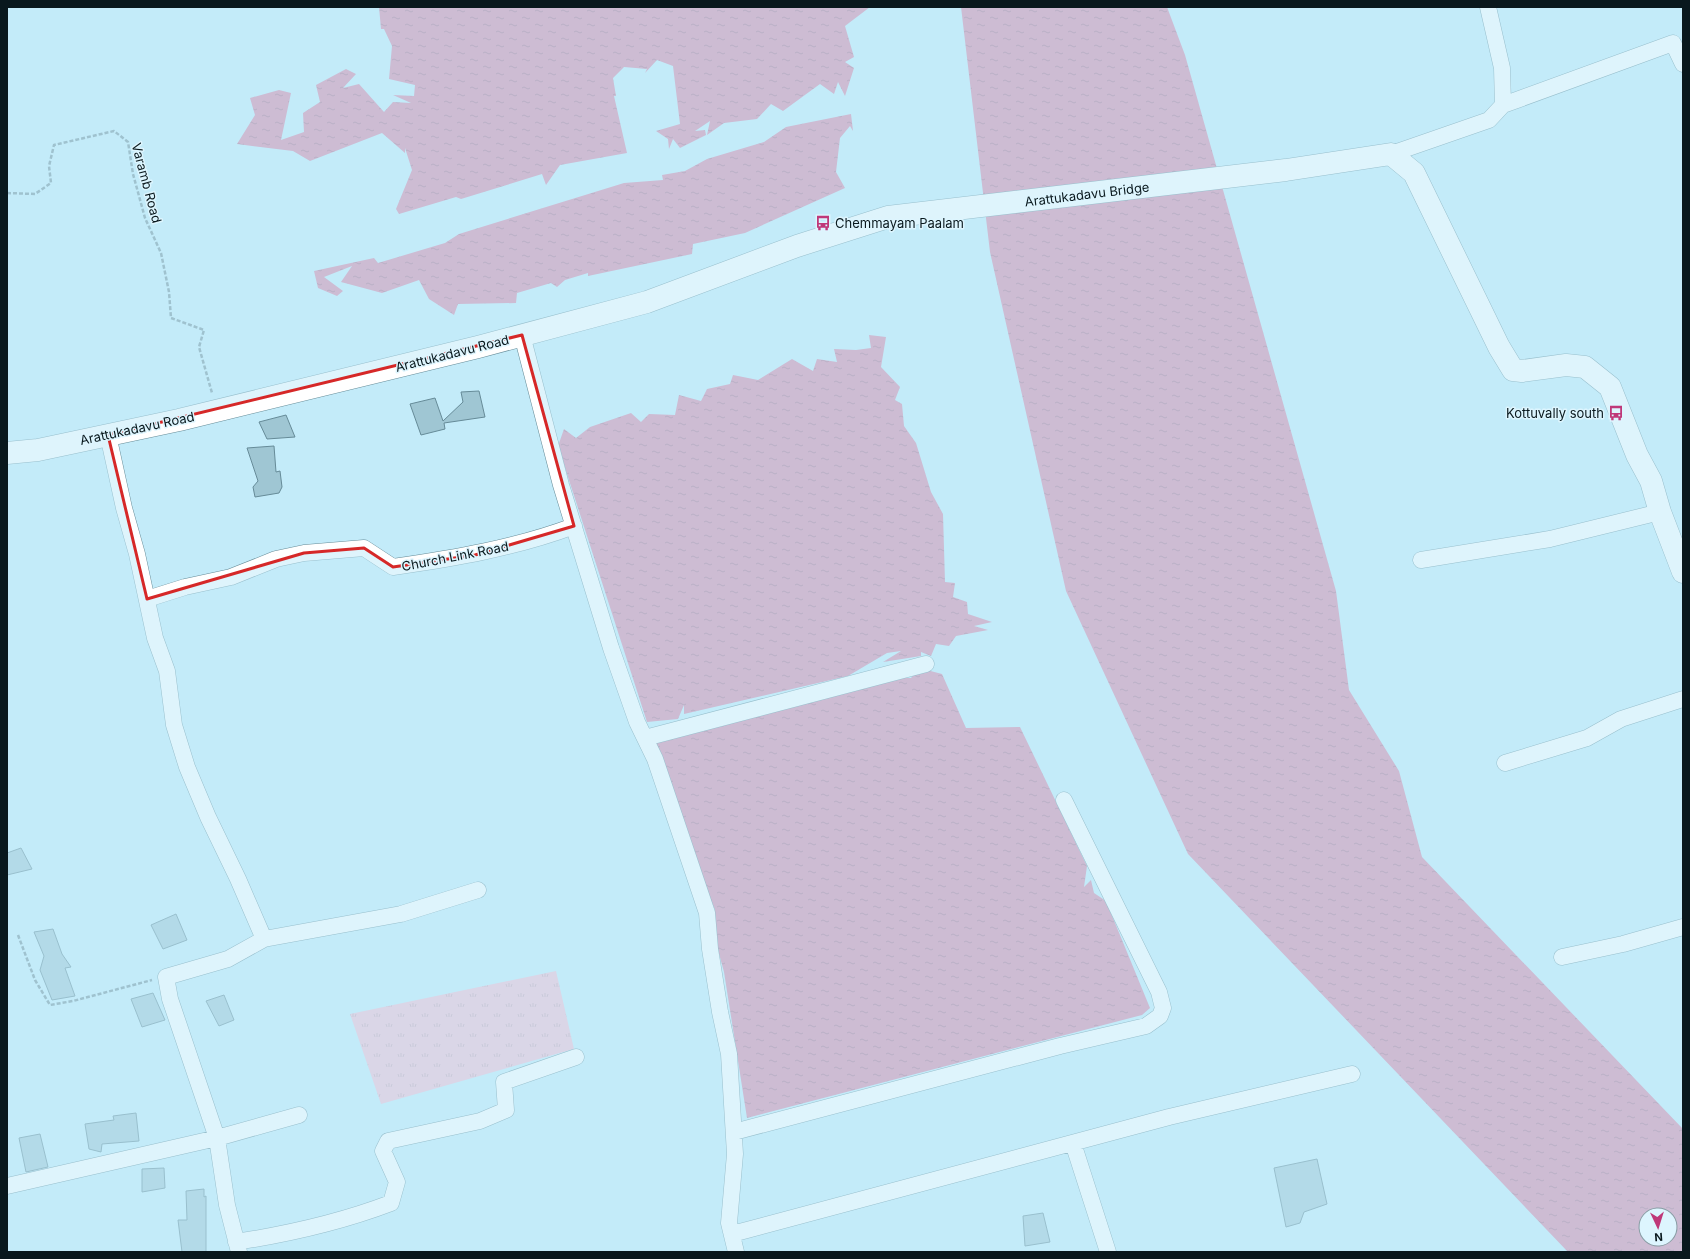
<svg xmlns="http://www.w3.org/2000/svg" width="1690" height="1259" viewBox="0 0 1690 1259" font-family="Inter,sans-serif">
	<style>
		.grass { fill: url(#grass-tufts) }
		.water { fill: url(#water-ripples); fill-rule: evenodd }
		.building { fill: #9fc6d3; stroke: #668b98 }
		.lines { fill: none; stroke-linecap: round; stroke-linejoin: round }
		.street-casing { stroke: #668c98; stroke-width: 17 }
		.secondary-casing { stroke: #668c98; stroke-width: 23 }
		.path { stroke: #74919b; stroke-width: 2.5; stroke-dasharray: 4 2; stroke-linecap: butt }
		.street { stroke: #fff; stroke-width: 16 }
		.secondary { stroke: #fff; stroke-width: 22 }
		.marked { fill: none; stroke: #d62828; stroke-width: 3; stroke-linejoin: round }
		.labels { text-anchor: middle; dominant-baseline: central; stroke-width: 3; stroke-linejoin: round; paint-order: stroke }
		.street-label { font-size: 13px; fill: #09181d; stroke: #ddf5fe }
		.poi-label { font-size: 13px; fill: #09181d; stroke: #ddf5fe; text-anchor: start }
	</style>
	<defs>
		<pattern id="grass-tufts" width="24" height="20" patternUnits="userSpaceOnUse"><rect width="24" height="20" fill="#f5bdd1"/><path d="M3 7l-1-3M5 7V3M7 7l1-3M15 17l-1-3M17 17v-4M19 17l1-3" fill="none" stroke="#d1a2b3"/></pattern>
		<pattern id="water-ripples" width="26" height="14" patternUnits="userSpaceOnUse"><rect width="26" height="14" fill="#d983a5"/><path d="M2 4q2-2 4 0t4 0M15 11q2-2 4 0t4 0" fill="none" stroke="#ae6a86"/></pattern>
	</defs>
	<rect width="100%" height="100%" fill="#c3ebf9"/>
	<path class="grass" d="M 556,971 L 574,1049 L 381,1104 L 350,1014 Z"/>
	<path class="water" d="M 379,7 L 870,7 L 845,26 L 854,57 L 845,62 L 854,68 L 845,96 L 838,82 L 834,94 L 820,84 L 783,111 L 771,104 L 757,119 L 724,123 L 707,135 L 710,121 L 695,131 L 705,130 L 706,135 L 680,148 L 673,139 L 669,149 L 668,139 L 656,131 L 680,124 L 673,66 L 657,60 L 645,73 L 647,69 L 624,67 L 613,78 L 616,96 L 614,96 L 627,153 L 560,165 L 546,185 L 542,174 L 461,199 L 456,197 L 399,214 L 396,209 L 412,170 L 405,148 L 405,153 L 382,133 L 310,161 L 293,151 L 237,144 L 255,115 L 250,98 L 279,90 L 291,93 L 281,140 L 304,132 L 303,113 L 320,102 L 316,85 L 346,69 L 356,74 L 343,88 L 359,84 L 384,112 L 393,102 L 411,103 L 393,95 L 414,96 L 415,85 L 389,79 L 392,46 L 384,29 L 381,29 Z
		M 961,7 L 1167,7 L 1185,55 L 1336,591 L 1349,690 L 1399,771 L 1422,857 L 1683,1129 L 1683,1252 L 1568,1252 L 1188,854 L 1066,591 L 990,252 ZM 1646,1215 L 1670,1215 L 1670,1239 L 1646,1239 Z
		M 851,114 L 853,131 L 850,126 L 840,138 L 836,172 L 845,188 L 745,233 L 693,244 L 692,254 L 588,276 L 588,273 L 565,280 L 557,287 L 551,283 L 517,293 L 516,303 L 458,304 L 454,315 L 429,299 L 419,280 L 382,293 L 341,282 L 352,266 L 324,277 L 343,291 L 337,296 L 318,288 L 314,271 L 374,258 L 378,263 L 445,243 L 459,234 L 624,183 L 663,180 L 662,175 L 685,171 L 707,159 L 764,142 L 786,127 Z
		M 869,335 L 886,337 L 881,367 L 900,387 L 895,400 L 902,404 L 904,426 L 916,443 L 931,492 L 943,514 L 945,582 L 955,583 L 953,597 L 967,602 L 968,614 L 992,622 L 974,626 L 988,630 L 956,636 L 949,646 L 936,644 L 931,656 L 921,652 L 921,656 L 883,662 L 901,651 L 887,653 L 848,676 L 684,714 L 684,705 L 678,719 L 647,722 L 558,446 L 564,429 L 576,438 L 590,427 L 631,413 L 641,422 L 649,414 L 675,415 L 679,395 L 701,401 L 707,389 L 730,384 L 733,375 L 758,380 L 792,359 L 813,371 L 817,359 L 837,362 L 834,349 L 856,350 L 871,348 Z
		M 919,668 L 942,674 L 966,728 L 1020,727 L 1087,866 L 1084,887 L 1091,880 L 1094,893 L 1106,901 L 1150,1008 L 1142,1015 L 747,1118 L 724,972 L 712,928 L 715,910 L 679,824 L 656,742 L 881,678 L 911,678 Z"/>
	<path class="building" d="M 479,391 L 485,417 L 444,423 L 445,429 L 421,435 L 410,404 L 435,398 L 443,421 L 463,402 L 461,392 Z
		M 286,415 L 295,437 L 267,439 L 259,422 Z
		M 274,446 L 276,472 L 280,471 L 282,487 L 279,493 L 255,497 L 253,487 L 258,481 L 247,448 Z
		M 21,848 L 32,869 L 7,875 L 7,853 Z
		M 176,914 L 187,940 L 163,949 L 151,925 Z
		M 53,929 L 62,954 L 71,967 L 65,968 L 75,996 L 52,1000 L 40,970 L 44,956 L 34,932 Z
		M 153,993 L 165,1020 L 142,1027 L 131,999 Z
		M 224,995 L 234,1020 L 219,1026 L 206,1001 Z
		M 136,1113 L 139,1141 L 102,1144 L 101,1152 L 89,1149 L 85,1124 L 114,1120 L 113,1116 Z
		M 40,1134 L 48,1167 L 26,1172 L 19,1138 Z
		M 1317,1159 L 1327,1204 L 1304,1212 L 1300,1223 L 1286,1227 L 1274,1168 Z
		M 164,1168 L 165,1188 L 142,1192 L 142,1169 Z
		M 204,1189 L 204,1197 L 206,1196 L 206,1252 L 182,1252 L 178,1220 L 187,1220 L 186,1191 Z
		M 1043,1213 L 1050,1242 L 1025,1246 L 1023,1216 Z"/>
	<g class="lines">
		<g class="street-casing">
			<path id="street" d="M 1503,105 L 1673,43 L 1683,64
				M 1391,154 L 1489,120 L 1503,105 L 1502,68 L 1488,7
				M 522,335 L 561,485 L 611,648 L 637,722 L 655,759 L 707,913 L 710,949 L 720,1012 L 729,1054 L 735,1154 L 729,1223 L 736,1252
				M 108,435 L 124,508 L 137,554 L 155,638 L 167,671 L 174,725 L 187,767 L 208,817 L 238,879 L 264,939 L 228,959 L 166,977 L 170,999 L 217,1138 L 227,1205 L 239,1252
				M 1421,560 L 1550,539 L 1660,512
				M 147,599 L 185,587 L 231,577 L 276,559 L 304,553 L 364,548 L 393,567 C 455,558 515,548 574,526
				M 645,738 L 926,664
				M 1505,763 L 1587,738 L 1621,719 L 1683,699
				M 264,939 L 401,914 L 478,890
				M 1562,957 L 1623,944 L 1683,927
				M 734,1132 L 1060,1046 L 1146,1026 L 1160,1016 L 1163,1008 L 1159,992 L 1064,800
				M 1073,1143 L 1108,1252
				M 7,1186 L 217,1138 L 299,1115
				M 732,1234 L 1169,1117 L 1352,1074
				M 236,1242 C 288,1234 341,1222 391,1203 L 397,1182 L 383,1151 L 388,1141 L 480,1121 L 506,1110 L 504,1082 L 576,1057"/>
		</g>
		<g class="secondary-casing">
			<path id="secondary" d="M 7,453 L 38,450 L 179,420 L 478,347 L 647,302 L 797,246 L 888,217 L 1286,170 L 1391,154 L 1414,173 L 1499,347 L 1513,370 L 1522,371 L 1566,365 L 1585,367 L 1610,387 L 1637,455 L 1651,481 L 1660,512 L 1683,572"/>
		</g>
		<path class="path" d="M 7,193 L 35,194 L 51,183 L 49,166 L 54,145 L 114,131 L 128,142 L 133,174 L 145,218 L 161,253 L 169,292 L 171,318 L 204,330 L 199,347 L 212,393
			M 18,935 L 35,980 L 50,1005 L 73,1001 L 152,980"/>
		<use href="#street" class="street"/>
		<use href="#secondary" class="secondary"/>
	</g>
	<path d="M0 0H1690V1259H0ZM 522,335 L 574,526 L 475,555 L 393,567 L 364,548 L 304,553 L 147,599 L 108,435 Z" fill="#c3ebf9" fill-opacity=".55" fill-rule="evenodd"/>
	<path class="marked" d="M 522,335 L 574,526 L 475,555 L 393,567 L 364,548 L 304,553 L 147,599 L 108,435 Z"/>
	<defs>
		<g id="bus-bare" transform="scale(1.2)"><path d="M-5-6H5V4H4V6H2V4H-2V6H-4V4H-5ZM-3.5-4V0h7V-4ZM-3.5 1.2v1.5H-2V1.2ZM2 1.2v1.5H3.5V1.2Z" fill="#bf3879" stroke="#ddf5fe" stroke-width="2.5" paint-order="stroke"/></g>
	</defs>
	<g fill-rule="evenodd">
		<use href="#bus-bare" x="823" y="223"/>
		<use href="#bus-bare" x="1616" y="413"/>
	</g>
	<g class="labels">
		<g class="street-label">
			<text transform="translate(147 183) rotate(75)">Varamb Road</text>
			<text transform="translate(1087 194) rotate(-7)">Arattukadavu Bridge</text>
			<text transform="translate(452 353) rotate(-14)">Arattukadavu Road</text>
			<text transform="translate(137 428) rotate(-12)">Arattukadavu Road</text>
			<text transform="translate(455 556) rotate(-11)">Church Link Road</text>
		</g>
		<g class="poi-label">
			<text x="835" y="223">Chemmayam Paalam</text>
			<text x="1604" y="413" text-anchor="end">Kottuvally south</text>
		</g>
	</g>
	<rect width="1690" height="1259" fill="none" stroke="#09181d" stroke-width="16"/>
	<g transform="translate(1658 1227) rotate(176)"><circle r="19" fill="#ddf5fe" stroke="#889da4"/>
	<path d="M0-3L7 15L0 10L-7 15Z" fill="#bf3879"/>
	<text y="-6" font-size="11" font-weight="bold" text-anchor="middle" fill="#09181d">N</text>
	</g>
</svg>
